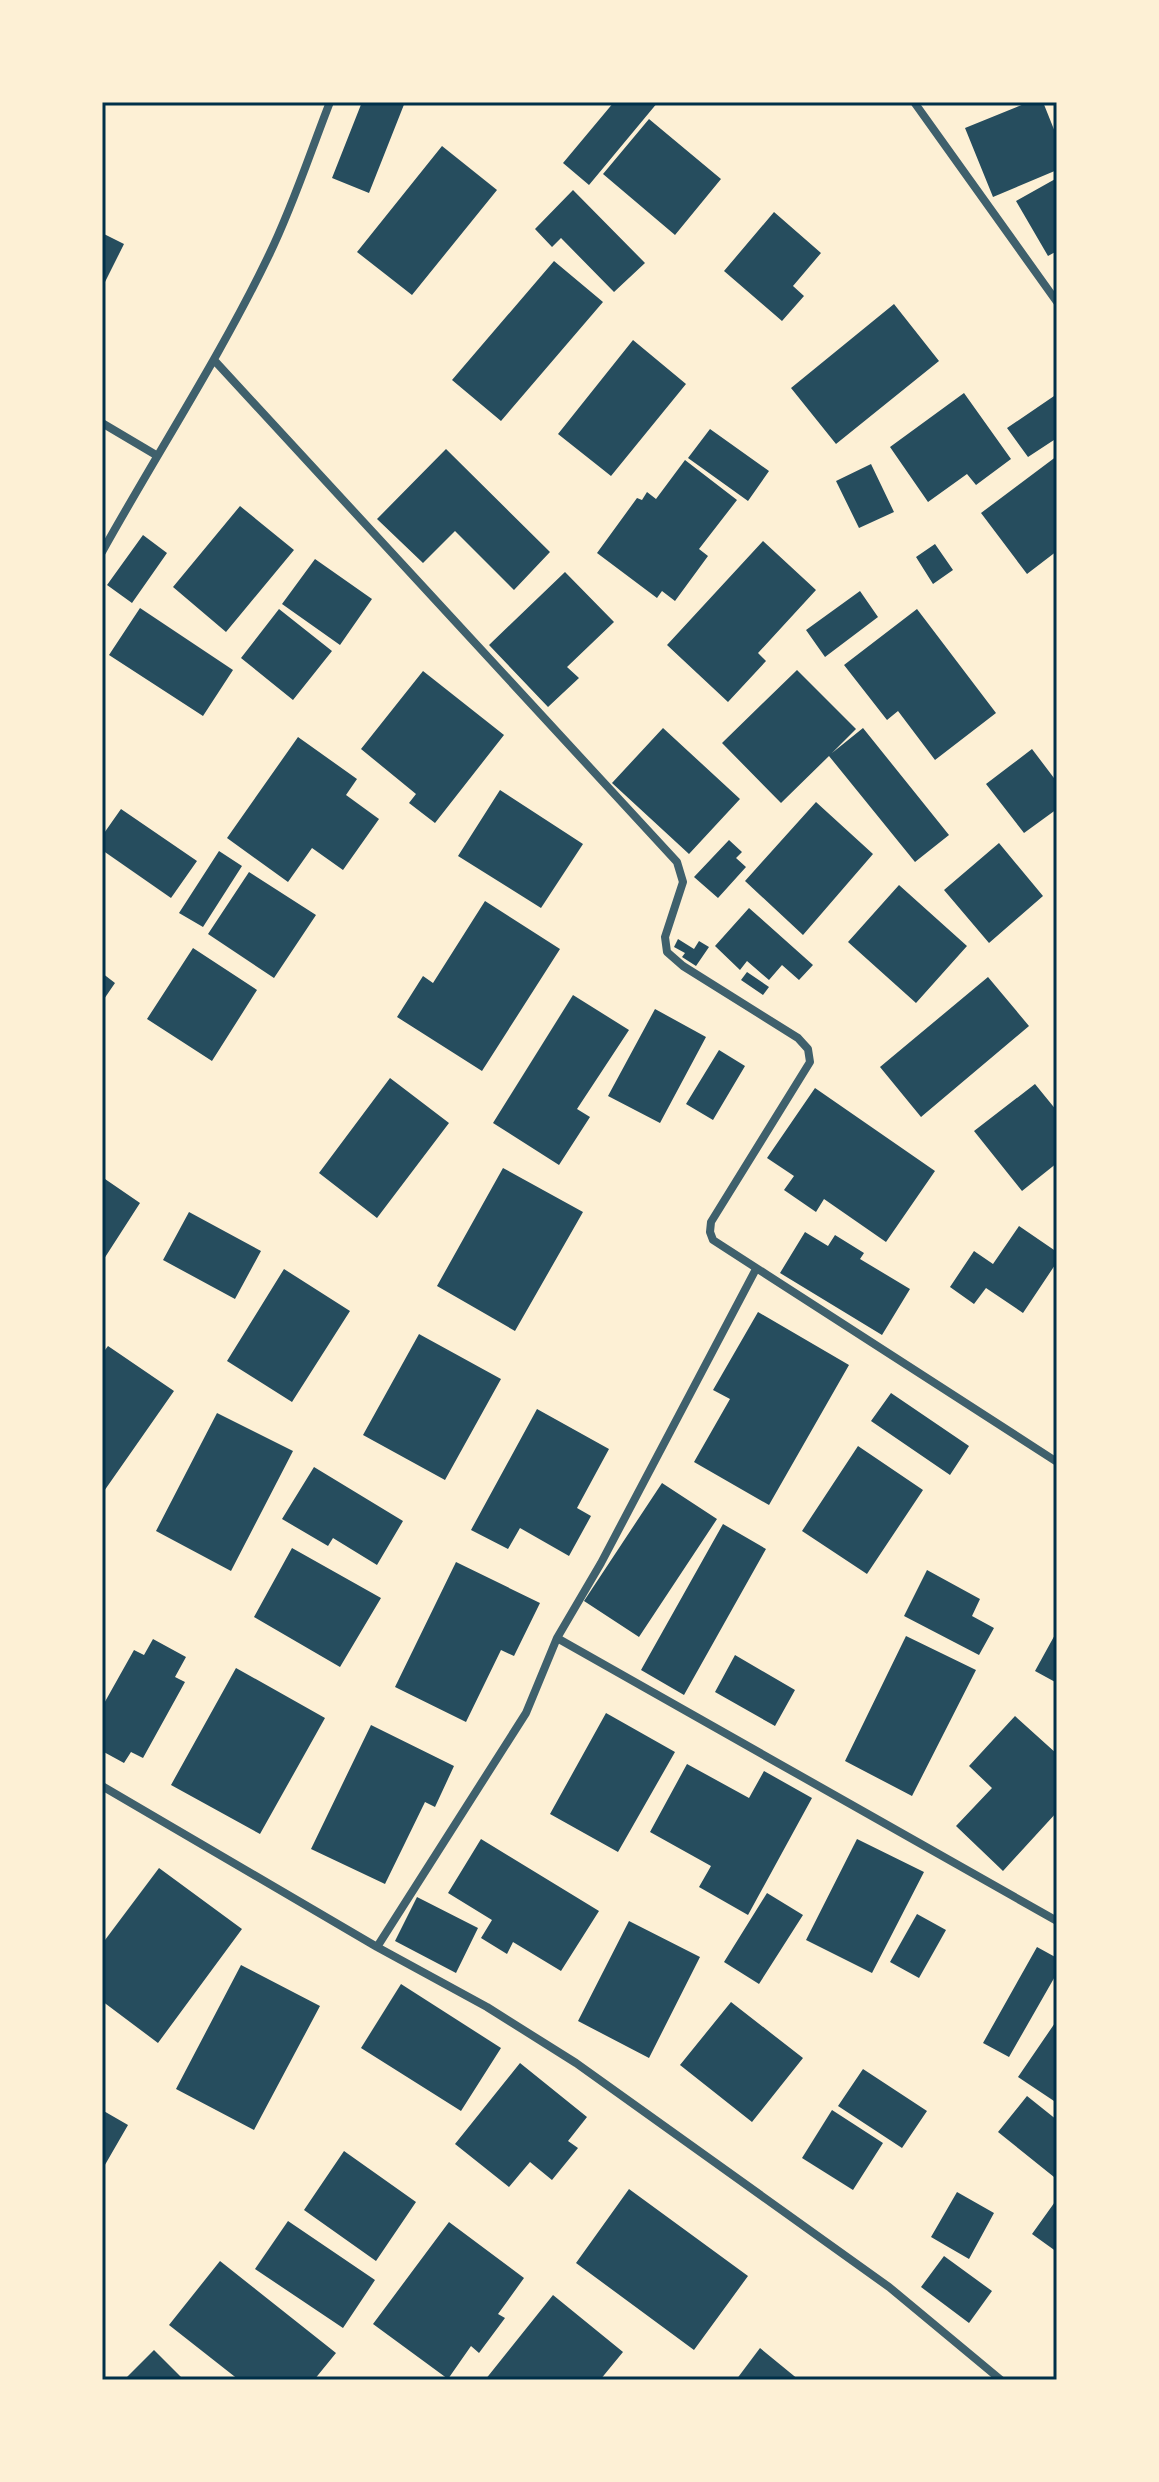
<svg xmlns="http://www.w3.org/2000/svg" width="1159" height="2482" viewBox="0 0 1159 2482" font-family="Lato,sans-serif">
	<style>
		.building { fill: #264d5e }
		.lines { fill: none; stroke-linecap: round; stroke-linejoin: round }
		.minor { stroke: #3f606c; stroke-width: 8 }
		.neatline { fill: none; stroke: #003049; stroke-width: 3 }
	</style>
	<rect width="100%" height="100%" fill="#fdf0d5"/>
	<path class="building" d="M 362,102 L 405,102 L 369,193 L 332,178 Z
		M 614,102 L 658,102 L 589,185 L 563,163 Z
		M 1029,102 L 1043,102 L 1057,137 L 1057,170 L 993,197 L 965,128 Z
		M 649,119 L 721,179 L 675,235 L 603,174 Z
		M 442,146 L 497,190 L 412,295 L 357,252 Z
		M 1057,178 L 1057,251 L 1048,256 L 1016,201 Z
		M 573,190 L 645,263 L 614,292 L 561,238 L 552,247 L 535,229 Z
		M 774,212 L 821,253 L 793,286 L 804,296 L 782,321 L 724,271 Z
		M 102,233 L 124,244 L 102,288 Z
		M 554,261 L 603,302 L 501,421 L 452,380 Z
		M 894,304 L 939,361 L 836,444 L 791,388 Z
		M 633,340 L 686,384 L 611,476 L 558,434 Z
		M 964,393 L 1011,459 L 976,485 L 967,474 L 928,502 L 890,447 Z
		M 1057,394 L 1057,438 L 1028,457 L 1007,428 Z
		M 710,429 L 769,471 L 748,501 L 688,458 Z
		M 446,449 L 550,552 L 514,590 L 455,531 L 423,563 L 377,519 Z
		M 1057,456 L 1057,551 L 1027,574 L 981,513 Z
		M 685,460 L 737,500 L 699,549 L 708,556 L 675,601 L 662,591 L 657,598 L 597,553 L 637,498 L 642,500 L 647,492 L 656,499 Z
		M 871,464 L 894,512 L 859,528 L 836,481 Z
		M 240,506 L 294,550 L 226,632 L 173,587 Z
		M 143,535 L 167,553 L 132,603 L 107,585 Z
		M 763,541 L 816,590 L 758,653 L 766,661 L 728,702 L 667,645 Z
		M 935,544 L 953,570 L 933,584 L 916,557 Z
		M 315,559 L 372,599 L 340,645 L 282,604 Z
		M 565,572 L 614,622 L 567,667 L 579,678 L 548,707 L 489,645 Z
		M 860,591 L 878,617 L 825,657 L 806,630 Z
		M 140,608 L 233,670 L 203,716 L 109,655 Z
		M 279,609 L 332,651 L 293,700 L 241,658 Z
		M 917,609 L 996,713 L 935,760 L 898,711 L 887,720 L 844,665 Z
		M 797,670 L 856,729 L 832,753 L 863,728 L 949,835 L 915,862 L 829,756 L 781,803 L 722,743 Z
		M 423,671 L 504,735 L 435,823 L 409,803 L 416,794 L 361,749 Z
		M 663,728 L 740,799 L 689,854 L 612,783 Z
		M 298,737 L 357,779 L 346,795 L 379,819 L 343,870 L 312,848 L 288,882 L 227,838 Z
		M 1032,749 L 1057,782 L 1057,809 L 1024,833 L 986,784 Z
		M 500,790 L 583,844 L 541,908 L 458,856 Z
		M 816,802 L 873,854 L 803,935 L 745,881 Z
		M 121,809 L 197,861 L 171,898 L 102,850 L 102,836 Z
		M 729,840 L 742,852 L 736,858 L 746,867 L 718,898 L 694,877 Z
		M 999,843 L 1043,896 L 989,943 L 944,890 Z
		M 219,851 L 242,866 L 203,927 L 179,913 Z
		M 249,872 L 316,915 L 274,978 L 208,934 Z
		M 899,885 L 967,946 L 916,1003 L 848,942 Z
		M 485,901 L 560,949 L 482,1071 L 397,1017 L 423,976 L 433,983 Z
		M 749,908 L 813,965 L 799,980 L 782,965 L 769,980 L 747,961 L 740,970 L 715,946 Z
		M 678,939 L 694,949 L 699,941 L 709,947 L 696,966 L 682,957 L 685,953 L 674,947 Z
		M 193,948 L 257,990 L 212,1061 L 147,1019 Z
		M 747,972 L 769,987 L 763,995 L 741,980 Z
		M 102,973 L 115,983 L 102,1002 Z
		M 988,977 L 1029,1026 L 921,1117 L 880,1067 Z
		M 573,995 L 629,1030 L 577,1109 L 590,1117 L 559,1165 L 493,1123 Z
		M 655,1009 L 706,1037 L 660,1123 L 608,1096 Z
		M 719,1050 L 745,1066 L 713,1120 L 686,1104 Z
		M 390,1078 L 449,1123 L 377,1218 L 319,1173 Z
		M 1035,1084 L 1057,1111 L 1057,1163 L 1022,1191 L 974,1131 Z
		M 815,1088 L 935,1171 L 886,1242 L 824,1199 L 816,1212 L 784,1190 L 794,1176 L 767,1158 Z
		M 503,1168 L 583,1212 L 515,1331 L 437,1286 Z
		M 105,1179 L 140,1203 L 102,1262 L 102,1183 Z
		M 189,1212 L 261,1251 L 235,1299 L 163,1260 Z
		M 1019,1226 L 1057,1252 L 1057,1262 L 1023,1313 L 986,1288 L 974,1304 L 950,1287 L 974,1251 L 993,1264 Z
		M 805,1232 L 828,1246 L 835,1235 L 864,1253 L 860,1259 L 910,1289 L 882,1335 L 780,1273 Z
		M 284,1269 L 350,1311 L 292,1402 L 227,1361 Z
		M 758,1312 L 849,1365 L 769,1505 L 694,1462 L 730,1399 L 713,1390 Z
		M 419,1334 L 501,1379 L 445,1480 L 363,1435 Z
		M 108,1346 L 174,1391 L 102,1494 L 102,1354 Z
		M 891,1393 L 969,1446 L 950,1475 L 871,1421 Z
		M 537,1409 L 609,1449 L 577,1508 L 591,1516 L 569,1556 L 520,1528 L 508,1549 L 471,1530 Z
		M 217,1413 L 293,1451 L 231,1571 L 156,1531 Z
		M 858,1446 L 923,1490 L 867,1574 L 802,1531 Z
		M 314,1467 L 403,1521 L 377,1565 L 333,1538 L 328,1546 L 282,1519 Z
		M 662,1483 L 717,1519 L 639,1637 L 584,1601 Z
		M 723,1524 L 766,1549 L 684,1695 L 641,1670 Z
		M 292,1548 L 381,1598 L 340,1667 L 254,1617 Z
		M 456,1562 L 540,1603 L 514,1656 L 501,1650 L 466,1722 L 395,1687 Z
		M 927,1570 L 980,1599 L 972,1616 L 994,1628 L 979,1655 L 904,1616 Z
		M 1057,1631 L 1057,1683 L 1035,1671 Z
		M 906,1636 L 976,1670 L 912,1796 L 845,1761 Z
		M 153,1639 L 186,1657 L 175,1677 L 185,1682 L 143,1758 L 131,1752 L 124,1763 L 102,1751 L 102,1707 L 134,1650 L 144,1655 Z
		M 735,1655 L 795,1690 L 775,1726 L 715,1692 Z
		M 236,1668 L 325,1718 L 260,1834 L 171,1785 Z
		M 606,1713 L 675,1752 L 618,1852 L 550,1814 Z
		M 1015,1716 L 1057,1754 L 1057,1812 L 1003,1871 L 956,1826 L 992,1788 L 969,1766 Z
		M 371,1725 L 454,1766 L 435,1807 L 425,1802 L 385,1884 L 311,1849 Z
		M 687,1764 L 749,1798 L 764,1771 L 812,1798 L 748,1915 L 699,1887 L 711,1866 L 650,1832 Z
		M 481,1839 L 599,1911 L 561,1971 L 513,1942 L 507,1954 L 481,1938 L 492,1920 L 448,1893 Z
		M 857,1839 L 924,1872 L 872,1973 L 806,1940 Z
		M 159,1868 L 242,1929 L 158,2043 L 102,2001 L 102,1944 Z
		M 767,1893 L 803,1915 L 759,1984 L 724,1962 Z
		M 417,1897 L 478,1928 L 456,1973 L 395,1941 Z
		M 917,1914 L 946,1930 L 919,1978 L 890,1962 Z
		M 629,1921 L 700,1957 L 649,2058 L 578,2021 Z
		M 1037,1947 L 1057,1958 L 1057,1973 L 1009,2057 L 983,2043 Z
		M 241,1965 L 320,2006 L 254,2130 L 176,2089 Z
		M 401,1984 L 501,2048 L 461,2111 L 361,2048 Z
		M 731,2002 L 803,2058 L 752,2122 L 680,2065 Z
		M 1057,2020 L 1057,2103 L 1018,2077 Z
		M 520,2063 L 587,2117 L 568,2141 L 578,2148 L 552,2180 L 530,2162 L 509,2187 L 455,2144 Z
		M 863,2069 L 927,2111 L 902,2148 L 838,2106 Z
		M 1027,2096 L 1057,2120 L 1057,2174 L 1054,2177 L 998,2132 Z
		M 102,2110 L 128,2125 L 102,2170 Z
		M 832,2110 L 883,2143 L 853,2190 L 802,2158 Z
		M 344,2151 L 416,2202 L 376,2261 L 304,2210 Z
		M 629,2189 L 748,2276 L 694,2350 L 576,2263 Z
		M 957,2192 L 994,2213 L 969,2259 L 931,2237 Z
		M 1057,2199 L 1057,2252 L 1032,2234 Z
		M 288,2221 L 375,2280 L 343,2328 L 255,2269 Z
		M 449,2222 L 524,2278 L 498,2314 L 505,2318 L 479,2353 L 471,2346 L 448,2379 L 373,2324 Z
		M 944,2256 L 992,2291 L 969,2323 L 921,2287 Z
		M 220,2261 L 336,2353 L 314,2380 L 239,2380 L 169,2325 Z
		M 553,2295 L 623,2352 L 600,2380 L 485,2380 Z
		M 760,2348 L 799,2380 L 736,2380 Z
		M 154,2350 L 184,2380 L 124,2380 Z"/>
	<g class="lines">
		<path class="minor" d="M 914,102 L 1057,302
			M 214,360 L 677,862 L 683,882 L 665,937 L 667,952 L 683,966 L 798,1038 L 808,1049 L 810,1062 L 711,1222 L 710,1232 L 713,1240 L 1057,1462
			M 102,423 L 156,455
			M 102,552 C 157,453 220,357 269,255 C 293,206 310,153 330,102
			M 557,1638 L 1057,1921
			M 102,1786 L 377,1947 L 487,2007 L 576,2063 L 889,2287 L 1001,2380
			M 377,1947 L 526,1713 L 557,1638 L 601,1563 L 756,1269"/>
	</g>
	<rect width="1159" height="2482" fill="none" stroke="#fdf0d5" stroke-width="208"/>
	<rect x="104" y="104" width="951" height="2274" class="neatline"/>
</svg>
